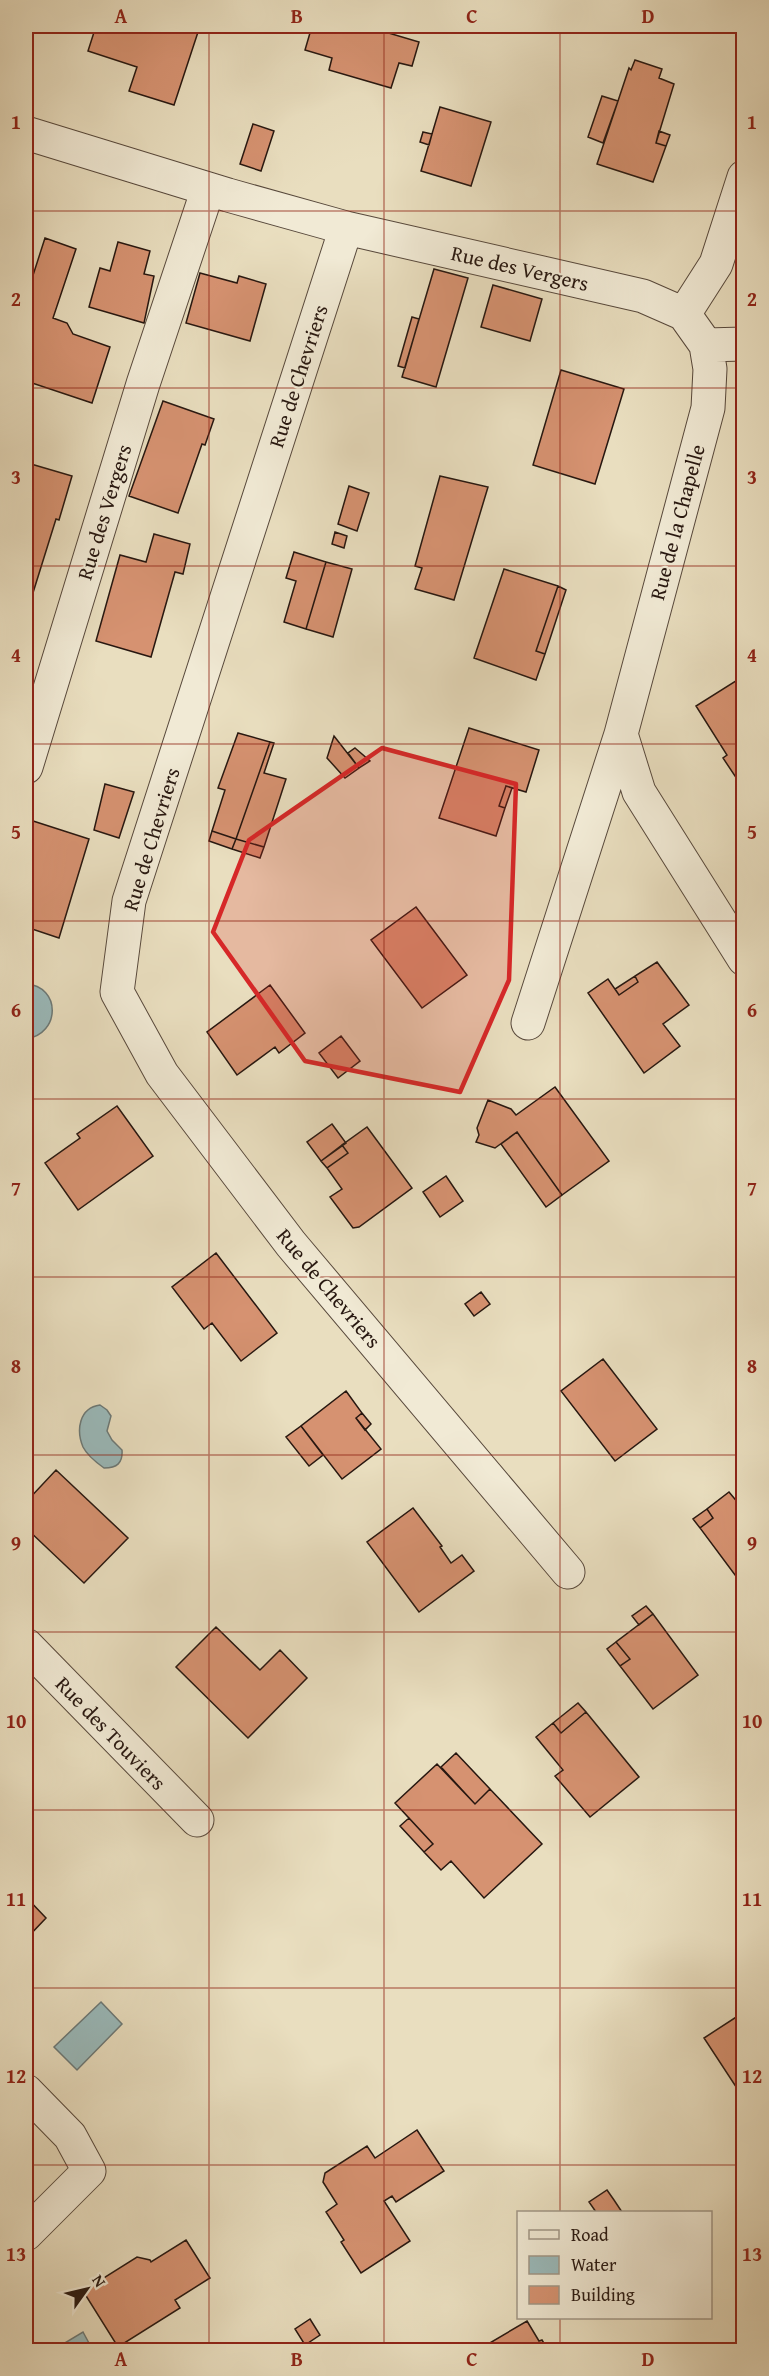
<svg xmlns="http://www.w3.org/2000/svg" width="769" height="2376" viewBox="0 0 769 2376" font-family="'Gentium Book Plus',serif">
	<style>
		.water { fill: #9ababb; stroke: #6c7977; stroke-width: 1.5 }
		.building { fill: #d69271; stroke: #271710; stroke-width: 1.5 }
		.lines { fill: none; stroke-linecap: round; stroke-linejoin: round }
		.minor-casing { stroke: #58493c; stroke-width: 35 }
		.minor { stroke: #f1ead5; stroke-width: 33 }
		.marked { fill: #d62828; fill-opacity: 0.2; stroke: #d62828; stroke-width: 4.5; stroke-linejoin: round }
		.grid { fill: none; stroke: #8f2418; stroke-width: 1.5; stroke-opacity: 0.55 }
		.labels { text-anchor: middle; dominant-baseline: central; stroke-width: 4.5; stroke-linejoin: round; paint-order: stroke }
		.street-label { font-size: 21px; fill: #271710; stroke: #f1ead5 }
		.neatline { fill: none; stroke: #8f2418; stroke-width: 2 }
		.grid-label { font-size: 20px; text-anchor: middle; font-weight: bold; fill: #8f2418 }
	</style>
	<rect width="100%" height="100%" fill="#e9debf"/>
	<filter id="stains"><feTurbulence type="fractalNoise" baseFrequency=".00333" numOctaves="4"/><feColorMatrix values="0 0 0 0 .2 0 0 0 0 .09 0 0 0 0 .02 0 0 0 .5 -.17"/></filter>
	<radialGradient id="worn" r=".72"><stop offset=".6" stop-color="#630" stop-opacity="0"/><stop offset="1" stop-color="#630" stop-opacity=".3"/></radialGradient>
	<path class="water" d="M 26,984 C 61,986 61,1034 26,1039 Z
		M 100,1405 L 107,1410 L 111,1416 L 107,1431 L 112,1440 L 122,1450 C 123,1463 117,1468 104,1468 C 97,1463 87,1455 83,1447 C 76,1430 79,1408 100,1405 Z
		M 101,2002 L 122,2024 L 77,2070 L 54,2047 Z
		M 83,2332 L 90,2345 L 89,2350 L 53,2350 Z"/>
	<path class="building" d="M 96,26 L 200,26 L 174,105 L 129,91 L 137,67 L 88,51 Z
		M 312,26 L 365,26 L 419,42 L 412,66 L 399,63 L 391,88 L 329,70 L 332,58 L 305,50 Z
		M 635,60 L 662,69 L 659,78 L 674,84 L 656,143 L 666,146 L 653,182 L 597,164 L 629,68 L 631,70 Z
		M 602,96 L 618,101 L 603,143 L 588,137 Z
		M 440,107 L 491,122 L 471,186 L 421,171 Z
		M 253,124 L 274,131 L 261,171 L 240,164 Z
		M 659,131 L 670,135 L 666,146 L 656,143 Z
		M 423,132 L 432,134 L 429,145 L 420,142 Z
		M 45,238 L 76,249 L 53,318 L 67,323 L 73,334 L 110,347 L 92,403 L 26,381 L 26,297 Z
		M 118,242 L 150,251 L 144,274 L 154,276 L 144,323 L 89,307 L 100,268 L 110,271 Z
		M 434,269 L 468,278 L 436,387 L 402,377 Z
		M 200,273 L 237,283 L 239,276 L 266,284 L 250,341 L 186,323 Z
		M 493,285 L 542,299 L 530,341 L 481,327 Z
		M 412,317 L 419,319 L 405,368 L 398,366 Z
		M 561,370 L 624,389 L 595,484 L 533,465 Z
		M 163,401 L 214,419 L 205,445 L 202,444 L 178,513 L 129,496 Z
		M 31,464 L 72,476 L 59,520 L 56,519 L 32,596 L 26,594 L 26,468 L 30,469 Z
		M 440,476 L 488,487 L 454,600 L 415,589 L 422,568 L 415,566 Z
		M 349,486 L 369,493 L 357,531 L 338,524 Z
		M 335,532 L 347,536 L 344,548 L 332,544 Z
		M 154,534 L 190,544 L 183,574 L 175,572 L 151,657 L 96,641 L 120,555 L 146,562 Z
		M 294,552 L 326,562 L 306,629 L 284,622 L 296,581 L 286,578 Z
		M 326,562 L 352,569 L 333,637 L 306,629 Z
		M 504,569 L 558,586 L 536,651 L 545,654 L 536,680 L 474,658 Z
		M 558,586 L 566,590 L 545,654 L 536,651 Z
		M 742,677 L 744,775 L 737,779 L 723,758 L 727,755 L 696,706 Z
		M 469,728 L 539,750 L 526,792 L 506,786 L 499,806 L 505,808 L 496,836 L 439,818 Z
		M 238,733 L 270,742 L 236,839 L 212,831 L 225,790 L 218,788 Z
		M 334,736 L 359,768 L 345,778 L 327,758 Z
		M 270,742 L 274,743 L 264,773 L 286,779 L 264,847 L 236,839 Z
		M 355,748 L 370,761 L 359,768 L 348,753 Z
		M 105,784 L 134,792 L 119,838 L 94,830 Z
		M 506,786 L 512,788 L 505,808 L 499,806 Z
		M 30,820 L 89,839 L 59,938 L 26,927 L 26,834 Z
		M 212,831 L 236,839 L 232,849 L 209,841 Z
		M 236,839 L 264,847 L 260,858 L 232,849 Z
		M 416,907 L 467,975 L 422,1008 L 371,940 Z
		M 657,962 L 689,1005 L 663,1024 L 680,1046 L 644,1073 L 588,993 L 608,979 L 619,995 L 638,982 L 635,976 Z
		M 635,976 L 638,982 L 619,995 L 615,989 Z
		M 270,985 L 305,1033 L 279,1053 L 275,1047 L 237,1075 L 207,1032 Z
		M 341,1036 L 360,1061 L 338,1078 L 319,1053 Z
		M 555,1087 L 609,1161 L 562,1195 L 517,1132 L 495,1148 L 476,1142 L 479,1135 L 477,1128 L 488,1100 L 511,1109 L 516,1115 Z
		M 117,1106 L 153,1156 L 78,1210 L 45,1163 L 80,1138 L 77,1134 Z
		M 332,1124 L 346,1143 L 321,1161 L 307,1142 Z
		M 367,1127 L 412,1188 L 359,1227 L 353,1228 L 330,1197 L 342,1189 L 327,1168 L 348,1153 L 342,1145 Z
		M 517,1132 L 562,1195 L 546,1207 L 501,1144 Z
		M 342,1145 L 348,1153 L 327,1168 L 321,1161 Z
		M 446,1176 L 463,1201 L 440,1217 L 423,1192 Z
		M 216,1253 L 277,1333 L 241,1361 L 212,1323 L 204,1329 L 172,1287 Z
		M 481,1292 L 490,1304 L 474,1316 L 465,1304 Z
		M 603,1359 L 657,1429 L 615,1461 L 561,1391 Z
		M 346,1391 L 362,1413 L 356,1418 L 381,1449 L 342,1479 L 301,1426 Z
		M 362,1413 L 371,1424 L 365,1430 L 356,1418 Z
		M 301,1426 L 323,1455 L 309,1466 L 286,1437 Z
		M 56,1470 L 128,1538 L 84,1583 L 26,1528 L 26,1502 Z
		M 729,1492 L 744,1510 L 744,1587 L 700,1528 L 713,1518 L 707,1509 Z
		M 413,1508 L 442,1546 L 440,1547 L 451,1563 L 462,1555 L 474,1571 L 419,1612 L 367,1542 Z
		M 707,1509 L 713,1518 L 700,1528 L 693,1519 Z
		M 646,1606 L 653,1614 L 639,1625 L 632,1616 Z
		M 653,1614 L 698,1675 L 653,1709 L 620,1666 L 630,1659 L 616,1642 Z
		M 216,1627 L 260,1670 L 280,1650 L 307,1678 L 248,1738 L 176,1667 Z
		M 616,1642 L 630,1659 L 620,1666 L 607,1649 Z
		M 578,1703 L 586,1712 L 561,1733 L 553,1723 Z
		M 586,1712 L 639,1777 L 590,1817 L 555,1776 L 563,1770 L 536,1737 L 553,1723 L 561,1733 Z
		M 456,1753 L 490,1789 L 475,1804 L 441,1767 Z
		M 437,1764 L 475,1804 L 490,1789 L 542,1844 L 484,1898 L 451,1861 L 441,1870 L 424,1852 L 433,1844 L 395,1803 Z
		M 409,1818 L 433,1844 L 424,1852 L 400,1826 Z
		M 26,1897 L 46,1918 L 26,1939 Z
		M 744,2012 L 744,2099 L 704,2038 Z
		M 417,2130 L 444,2171 L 396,2202 L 392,2196 L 384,2201 L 410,2241 L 361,2273 L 341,2242 L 344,2240 L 326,2212 L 337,2204 L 323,2182 L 325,2173 L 367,2146 L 375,2158 Z
		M 607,2190 L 614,2200 L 622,2212 L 596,2212 L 589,2202 Z
		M 186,2240 L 210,2278 L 175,2300 L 180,2308 L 118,2347 L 83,2291 L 137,2257 L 150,2260 L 151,2262 Z
		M 310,2319 L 320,2335 L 305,2345 L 295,2329 Z
		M 527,2321 L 539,2341 L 542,2340 L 548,2350 L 492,2350 L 488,2344 Z"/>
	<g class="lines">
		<g class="minor-casing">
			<path id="minor" d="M 26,133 L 228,195 L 346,228 L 643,296 L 684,314 L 716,264 L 744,177
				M 346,228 L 129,901 L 117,992 L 162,1074 L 291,1244 L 568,1572
				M 684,314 L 706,345 L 710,369 L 708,408 L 621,734 L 639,792 L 744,959
				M 706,345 L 744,344
				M 26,767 L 143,384 L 208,189
				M 528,1023 L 621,734
				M 26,1645 L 197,1820
				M 26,2091 L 70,2136 L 89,2171 L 26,2234"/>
		</g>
		<use href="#minor" class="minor"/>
	</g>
	<path class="marked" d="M 382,748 L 516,784 L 509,980 L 460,1092 L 305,1061 L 213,932 L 249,840 Z"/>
	<path class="grid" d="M 209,26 L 209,2350M 384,26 L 384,2350M 560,26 L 560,2212M 26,211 L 744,211M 26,388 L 744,388M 26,566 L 744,566M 26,744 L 744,744M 26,921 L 744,921M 26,1099 L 744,1099M 26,1277 L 744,1277M 26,1455 L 744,1455M 26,1632 L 744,1632M 26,1810 L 744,1810M 26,1988 L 744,1988M 26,2165 L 744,2165M 560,2318 L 560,2350"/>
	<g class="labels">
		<g class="street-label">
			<text transform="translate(520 268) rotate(13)">Rue des Vergers</text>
			<text transform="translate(298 376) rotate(-72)">Rue de Chevriers</text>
			<text transform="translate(104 512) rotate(-73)">Rue des Vergers</text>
			<text transform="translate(677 522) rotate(-75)">Rue de la Chapelle</text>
			<text transform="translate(151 839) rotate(-73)">Rue de Chevriers</text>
			<text transform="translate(329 1288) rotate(50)">Rue de Chevriers</text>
			<text transform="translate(111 1733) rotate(46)">Rue des Touviers</text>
		</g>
	</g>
	<rect width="769" height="2376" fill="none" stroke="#e9debf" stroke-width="66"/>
	<rect x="517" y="2211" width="195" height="108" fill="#f1ead5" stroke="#a09686" stroke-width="1.5"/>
	<rect x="529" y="2230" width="30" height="9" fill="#f1ead5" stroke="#a09686" stroke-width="1.5"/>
	<text x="571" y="2241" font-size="18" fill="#271710">Road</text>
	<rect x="529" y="2256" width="30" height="18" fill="#9ababb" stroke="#a09686" stroke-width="1.5"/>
	<text x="571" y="2271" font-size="18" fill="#271710">Water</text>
	<rect x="529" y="2286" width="30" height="18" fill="#d69271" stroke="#a09686" stroke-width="1.5"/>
	<text x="571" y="2301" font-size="18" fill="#271710">Building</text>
	<g transform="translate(87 2289) rotate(56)" stroke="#f1ead5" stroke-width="4.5" paint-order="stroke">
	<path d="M0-4.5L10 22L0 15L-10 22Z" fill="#271710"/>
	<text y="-9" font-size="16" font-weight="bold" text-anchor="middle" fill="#271710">N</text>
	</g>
	<rect x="33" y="33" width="703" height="2310" class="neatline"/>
	<g class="grid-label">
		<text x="121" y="23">A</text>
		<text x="297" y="23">B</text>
		<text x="472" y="23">C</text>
		<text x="648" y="23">D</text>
		<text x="16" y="129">1</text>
		<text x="752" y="129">1</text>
		<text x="16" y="306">2</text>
		<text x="752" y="306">2</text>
		<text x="16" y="484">3</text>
		<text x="752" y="484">3</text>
		<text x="16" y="662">4</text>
		<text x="752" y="662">4</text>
		<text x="16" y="839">5</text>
		<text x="752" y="839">5</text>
		<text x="16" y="1017">6</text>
		<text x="752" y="1017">6</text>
		<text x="16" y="1195">7</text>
		<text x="752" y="1195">7</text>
		<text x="16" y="1373">8</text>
		<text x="752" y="1373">8</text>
		<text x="16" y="1550">9</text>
		<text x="752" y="1550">9</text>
		<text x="16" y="1728">10</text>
		<text x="752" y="1728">10</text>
		<text x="16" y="1906">11</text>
		<text x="752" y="1906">11</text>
		<text x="16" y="2083">12</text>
		<text x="752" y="2083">12</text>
		<text x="16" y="2261">13</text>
		<text x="752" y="2261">13</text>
		<text x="121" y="2366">A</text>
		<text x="297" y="2366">B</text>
		<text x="472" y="2366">C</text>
		<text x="648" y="2366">D</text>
	</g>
	<rect width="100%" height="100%" filter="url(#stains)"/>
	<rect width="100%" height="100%" fill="url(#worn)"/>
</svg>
